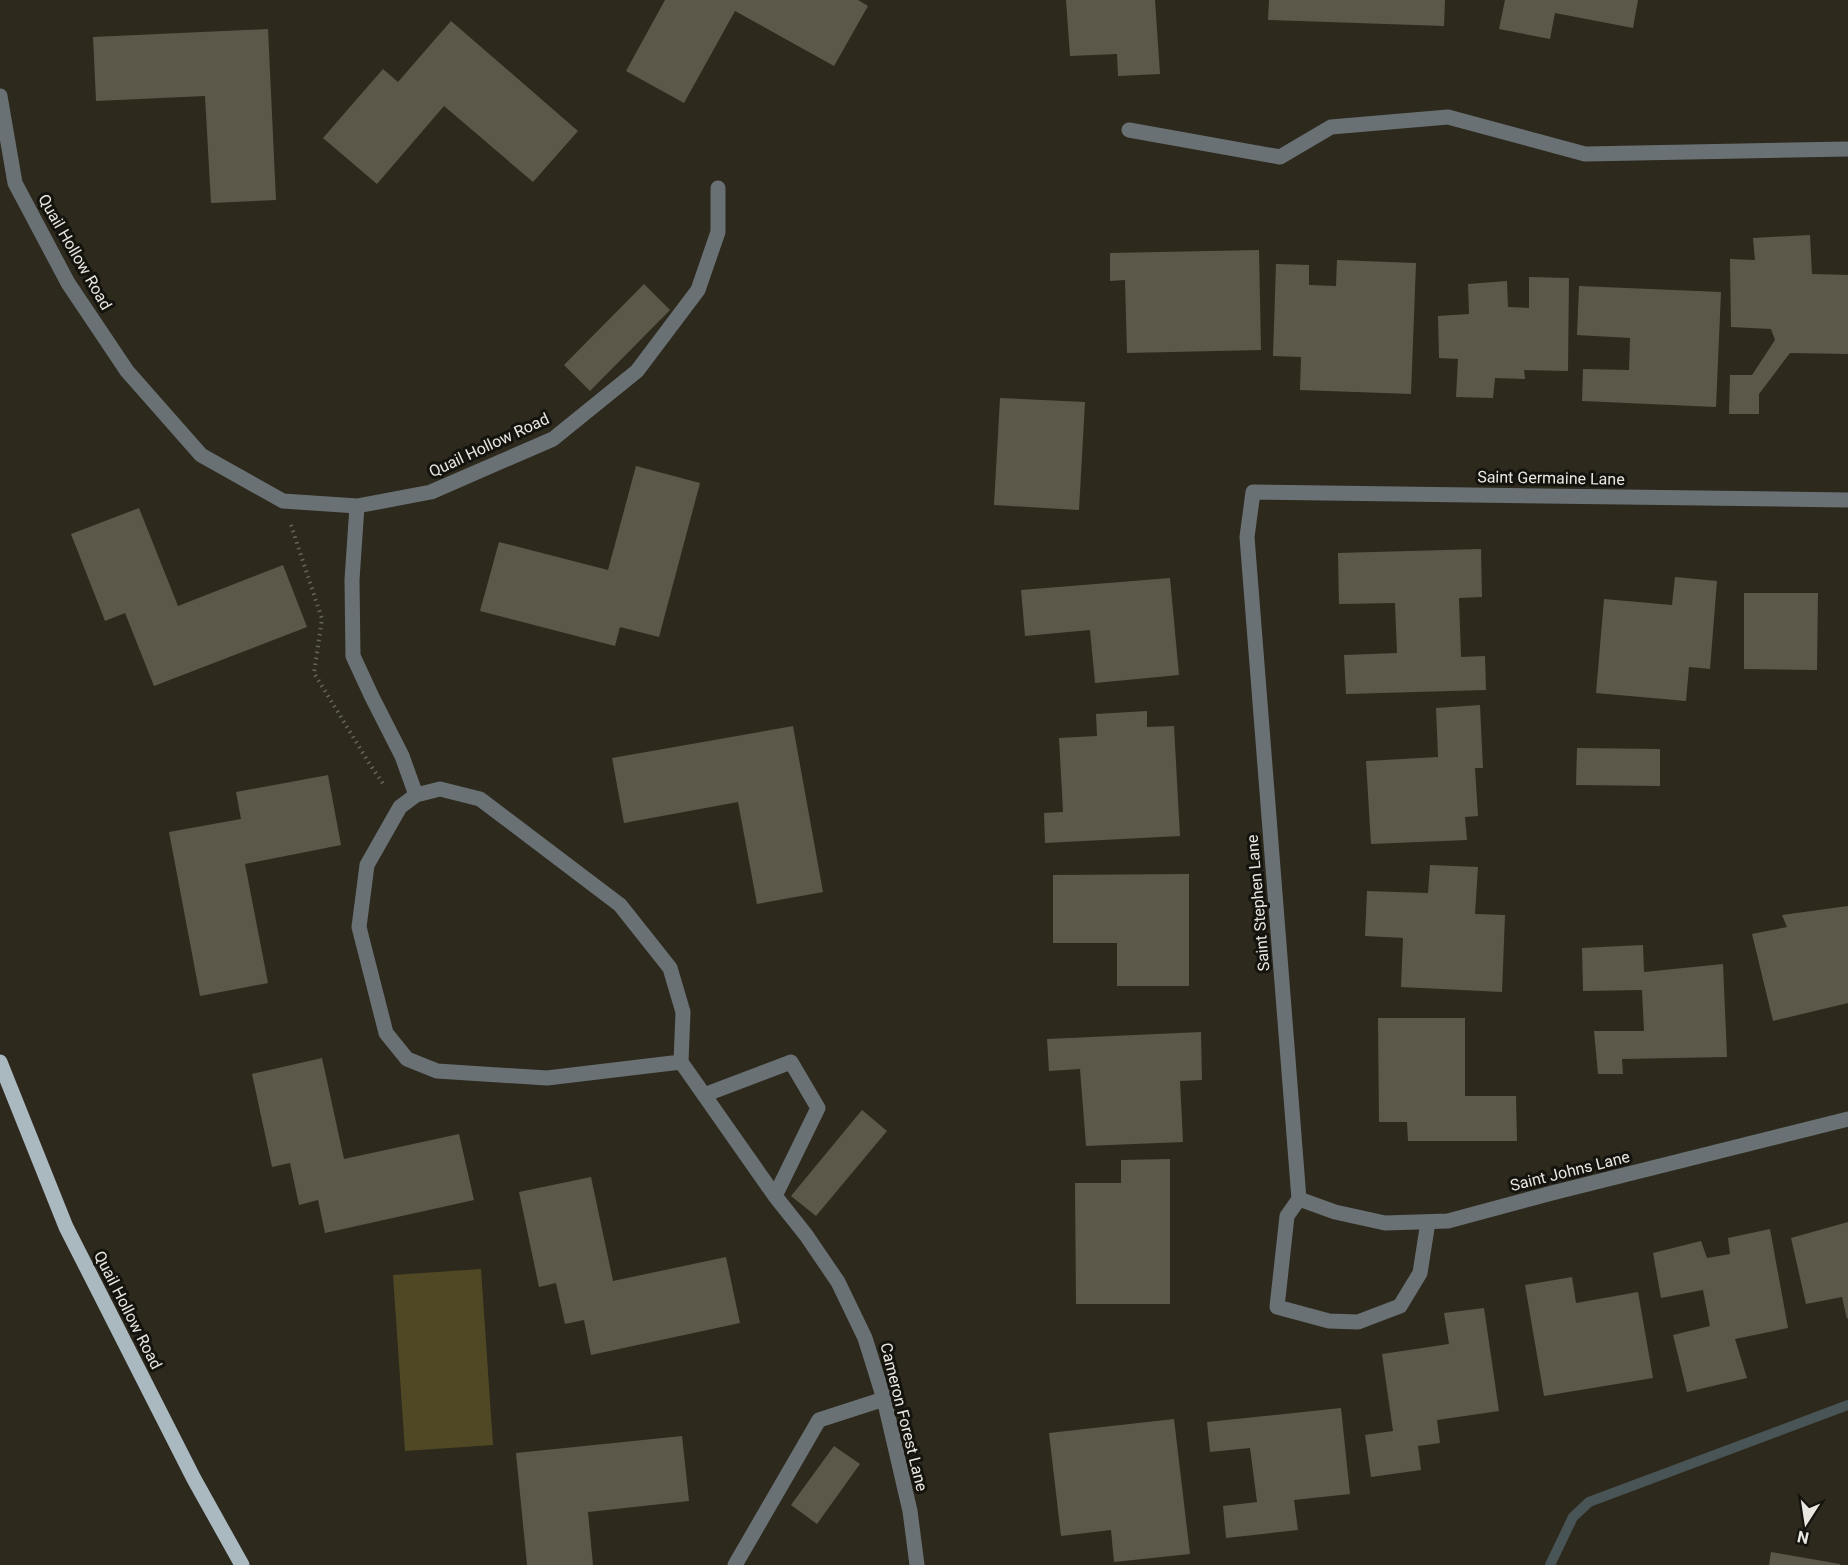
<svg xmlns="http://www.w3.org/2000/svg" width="1848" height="1565" viewBox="0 0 1848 1565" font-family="Roboto,sans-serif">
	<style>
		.green { fill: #504824 }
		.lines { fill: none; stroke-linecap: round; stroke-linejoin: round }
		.stream { stroke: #495457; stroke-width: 10 }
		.building { fill: #5b584a }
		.path { stroke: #676458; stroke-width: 4; stroke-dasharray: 1.5 4.5; stroke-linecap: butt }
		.minor { stroke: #6a7175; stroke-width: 15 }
		.major { stroke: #aab8c0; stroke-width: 15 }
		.labels { text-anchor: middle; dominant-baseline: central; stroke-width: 6; stroke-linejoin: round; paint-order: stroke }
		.street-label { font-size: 16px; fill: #e9e7df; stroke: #14130d }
	</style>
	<rect width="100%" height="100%" fill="#2d2a1d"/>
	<path class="green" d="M 481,1269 L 493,1445 L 405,1451 L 393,1275 Z"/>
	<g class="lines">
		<path class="stream" d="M 1550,1565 L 1573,1517 L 1589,1502 L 1848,1405"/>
	</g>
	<path class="building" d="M 665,0 L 858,0 L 868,6 L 834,66 L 735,11 L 684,103 L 626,71 Z
		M 1066,0 L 1155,0 L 1160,74 L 1118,76 L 1117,54 L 1070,56 Z
		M 1269,0 L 1445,0 L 1444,26 L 1268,20 Z
		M 1505,0 L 1638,0 L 1633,28 L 1555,13 L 1550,39 L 1499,29 Z
		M 451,21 L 578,131 L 533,182 L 444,106 L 377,184 L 323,138 L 383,69 L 398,82 Z
		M 268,29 L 276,200 L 211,203 L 205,96 L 96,101 L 93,37 Z
		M 1810,235 L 1812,274 L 1848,275 L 1848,354 L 1790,353 L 1759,394 L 1759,414 L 1729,414 L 1730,375 L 1752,375 L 1775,340 L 1771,329 L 1731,327 L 1730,259 L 1755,260 L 1753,238 Z
		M 1259,250 L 1261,350 L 1127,353 L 1125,280 L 1110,281 L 1110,253 Z
		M 1337,260 L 1416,263 L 1411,394 L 1300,390 L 1301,357 L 1273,356 L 1276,264 L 1309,265 L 1309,285 L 1336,286 Z
		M 1529,277 L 1569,278 L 1568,371 L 1524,370 L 1525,379 L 1495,378 L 1493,398 L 1456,397 L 1458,359 L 1439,358 L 1438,316 L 1469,314 L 1468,284 L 1507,281 L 1508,307 L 1529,308 Z
		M 644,284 L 670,310 L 590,391 L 564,365 Z
		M 1579,286 L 1721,292 L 1716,407 L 1582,401 L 1583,369 L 1629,370 L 1630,338 L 1577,335 Z
		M 1000,398 L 1085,402 L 1079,510 L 994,505 Z
		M 636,466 L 700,483 L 659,637 L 620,627 L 615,646 L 480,611 L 499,542 L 608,570 Z
		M 139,508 L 178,606 L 283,565 L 307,627 L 154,686 L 125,613 L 105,621 L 71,534 Z
		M 1481,549 L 1482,597 L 1459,598 L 1461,657 L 1485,656 L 1486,690 L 1346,694 L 1344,655 L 1397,653 L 1395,603 L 1339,604 L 1338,553 Z
		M 1675,577 L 1717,581 L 1710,669 L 1689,667 L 1686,701 L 1596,693 L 1604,599 L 1672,605 Z
		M 1170,578 L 1179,675 L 1095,683 L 1090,630 L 1025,636 L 1021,590 Z
		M 1744,593 L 1818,593 L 1817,670 L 1744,669 Z
		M 1480,705 L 1483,768 L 1475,768 L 1478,816 L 1465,817 L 1467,840 L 1371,844 L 1366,761 L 1438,757 L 1436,708 Z
		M 1147,711 L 1147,727 L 1174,726 L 1180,836 L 1045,843 L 1044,813 L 1063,812 L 1059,738 L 1097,736 L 1096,714 Z
		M 793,726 L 823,892 L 757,904 L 738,802 L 624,823 L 612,758 Z
		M 1577,748 L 1660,749 L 1660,786 L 1576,785 Z
		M 328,775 L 341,845 L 245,864 L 268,983 L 200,996 L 169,832 L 241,819 L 236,792 Z
		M 1430,865 L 1478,867 L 1475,914 L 1505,915 L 1502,992 L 1401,987 L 1403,938 L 1365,936 L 1367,891 L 1428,893 Z
		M 1189,874 L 1189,986 L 1117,986 L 1117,943 L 1053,943 L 1053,875 Z
		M 1848,906 L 1848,1003 L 1773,1021 L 1752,934 L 1787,927 L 1782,915 Z
		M 1643,945 L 1644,972 L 1723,964 L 1727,1057 L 1622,1059 L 1623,1074 L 1598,1074 L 1594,1031 L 1644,1031 L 1642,990 L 1583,991 L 1582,948 Z
		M 1378,1018 L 1465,1018 L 1465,1096 L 1516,1096 L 1517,1141 L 1408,1141 L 1407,1122 L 1379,1122 Z
		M 1201,1032 L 1202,1080 L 1180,1081 L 1183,1142 L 1086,1146 L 1080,1069 L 1049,1071 L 1047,1039 Z
		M 322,1058 L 344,1159 L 459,1134 L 474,1200 L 325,1233 L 318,1200 L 299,1205 L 290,1163 L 272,1167 L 252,1074 Z
		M 862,1110 L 887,1131 L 816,1216 L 791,1196 Z
		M 1170,1159 L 1170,1304 L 1076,1304 L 1075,1183 L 1121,1183 L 1121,1160 Z
		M 591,1177 L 613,1281 L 726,1257 L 740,1323 L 591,1355 L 584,1320 L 565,1324 L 556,1283 L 539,1287 L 519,1192 Z
		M 1848,1222 L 1848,1318 L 1847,1319 L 1842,1297 L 1806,1304 L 1791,1238 Z
		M 1770,1229 L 1788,1328 L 1735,1339 L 1747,1378 L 1687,1392 L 1673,1335 L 1710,1326 L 1703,1290 L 1661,1298 L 1653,1253 L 1701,1241 L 1707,1258 L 1730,1254 L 1728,1238 Z
		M 1572,1277 L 1576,1303 L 1638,1292 L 1653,1378 L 1544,1396 L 1525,1285 Z
		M 1484,1308 L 1499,1411 L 1437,1420 L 1440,1443 L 1418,1446 L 1421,1470 L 1371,1477 L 1365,1435 L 1393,1431 L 1382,1354 L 1449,1344 L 1444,1313 Z
		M 1341,1408 L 1350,1494 L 1294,1500 L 1298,1530 L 1226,1538 L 1223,1506 L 1257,1502 L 1250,1448 L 1210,1452 L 1207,1422 Z
		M 1174,1419 L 1190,1554 L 1114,1562 L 1111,1530 L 1061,1536 L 1049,1433 Z
		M 682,1436 L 689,1501 L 588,1512 L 593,1565 L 527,1565 L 516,1453 Z
		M 834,1446 L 860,1464 L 817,1524 L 791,1505 Z
		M 1771,1552 L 1840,1564 L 1840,1565 L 1769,1565 Z"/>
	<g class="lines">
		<path class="path" d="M 291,525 L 322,619 L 314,673 L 369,763 L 384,785"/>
		<path class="minor" d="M 0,96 L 15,183 L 68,283 L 127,371 L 201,455 L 283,501 L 357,506 L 431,492 L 553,439 L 637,371 L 698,290 L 718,232 L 718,188
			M 1129,130 L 1280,157 L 1331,127 L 1448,117 L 1585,154 L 1848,149
			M 357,506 L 352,580 L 353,656 L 372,697 L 402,756 L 416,795
			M 681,1062 L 547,1078 L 437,1071 L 407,1059 L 386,1033 L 359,927 L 367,865 L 400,807 L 416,795 L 440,789 L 480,799 L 620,905 L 670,968 L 683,1012 L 681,1062 L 775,1196 L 818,1108 L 791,1062 L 704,1095
			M 775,1196 L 806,1235 L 838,1282 L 865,1338 L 884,1399 L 910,1511 L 917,1565
			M 1299,1199 L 1335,1212 L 1385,1223 L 1448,1221 L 1552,1193 L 1848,1119
			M 1428,1222 L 1420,1273 L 1400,1306 L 1358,1322 L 1329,1321 L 1277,1307 L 1287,1216 L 1299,1199 L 1247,537 L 1253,492 L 1848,500
			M 735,1565 L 819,1420 L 884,1399"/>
		<path class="major" d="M 0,1062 L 66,1227 L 194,1479 L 242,1565"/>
	</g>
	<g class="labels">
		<g class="street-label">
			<text transform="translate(75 252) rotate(60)">Quail Hollow Road</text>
			<text transform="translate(489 445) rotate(-25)">Quail Hollow Road</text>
			<text transform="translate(1551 478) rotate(1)">Saint Germaine Lane</text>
			<text transform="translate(1258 903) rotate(-95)">Saint Stephen Lane</text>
			<text transform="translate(1570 1171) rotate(-14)">Saint Johns Lane</text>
			<text transform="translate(128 1310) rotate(63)">Quail Hollow Road</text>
			<text transform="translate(904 1417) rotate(76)">Cameron Forest Lane</text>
		</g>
	</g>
	<g transform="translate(1806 1523) rotate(192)" stroke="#14130d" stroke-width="4.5" paint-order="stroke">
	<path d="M0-4.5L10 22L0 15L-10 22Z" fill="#e9e7df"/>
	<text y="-9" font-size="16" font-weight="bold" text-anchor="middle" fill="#e9e7df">N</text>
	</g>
</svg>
